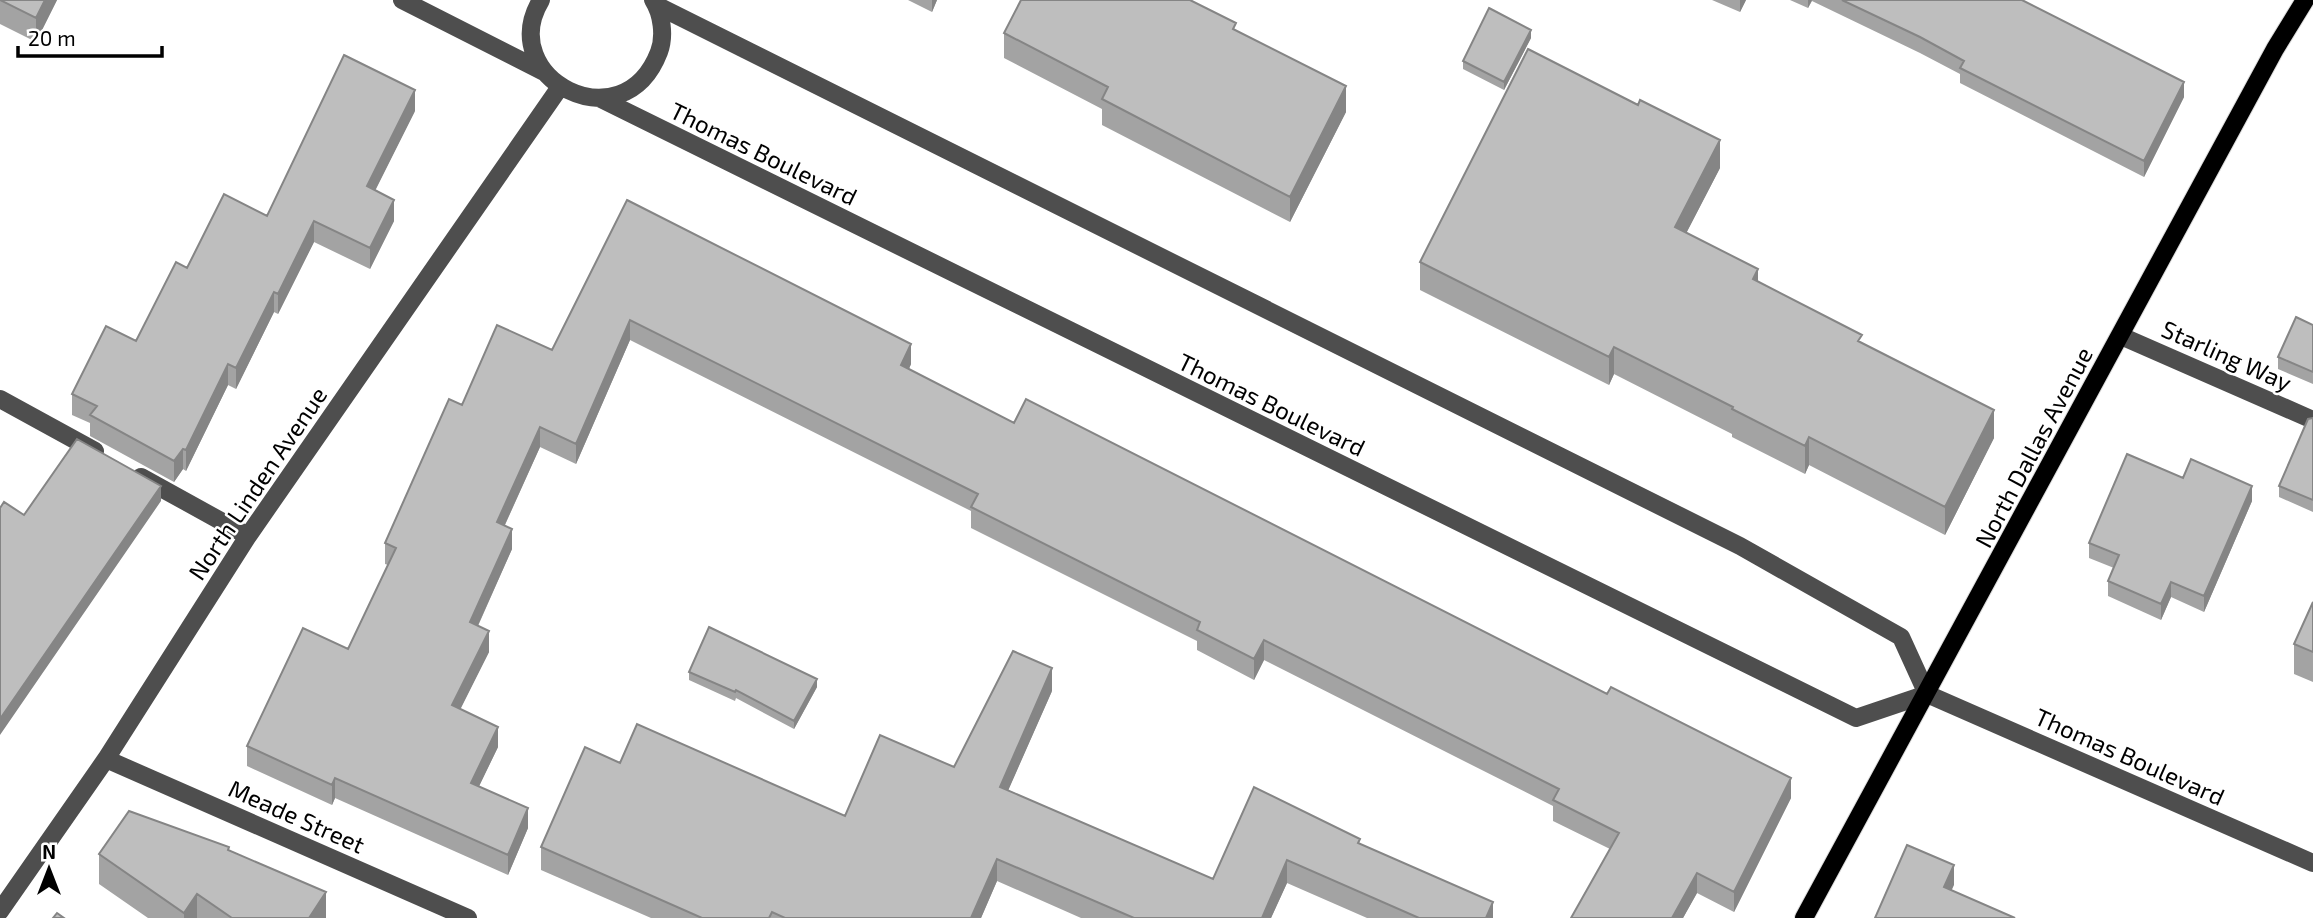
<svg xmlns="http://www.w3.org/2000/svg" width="2313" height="918" viewBox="0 0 2313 918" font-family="'Exo 2',sans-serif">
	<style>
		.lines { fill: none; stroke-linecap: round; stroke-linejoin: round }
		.major-casing { stroke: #dbdbdb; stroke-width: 20 }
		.minor { stroke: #4e4e4e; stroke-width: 18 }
		.major { stroke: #000; stroke-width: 18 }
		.wall { fill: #a3a3a3 }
		.shaded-wall { fill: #858585 }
		.building { fill: #bebebe; stroke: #858585; stroke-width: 2 }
		.labels { text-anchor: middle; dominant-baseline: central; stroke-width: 5; stroke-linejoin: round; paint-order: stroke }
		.street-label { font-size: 24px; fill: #000; stroke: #fff }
	</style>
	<rect width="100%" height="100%" fill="#fff"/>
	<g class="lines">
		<g class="major-casing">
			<path id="major" d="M 1804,918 L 2275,49 L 2305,0"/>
		</g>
		<path class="minor" d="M 402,0 L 544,72
			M 541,0 C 494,78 623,146 659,52 C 665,36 662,14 653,0
			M 656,5 L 1740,546 L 1901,637 L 1927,694 L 2313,863
			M 601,99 L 1856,718 L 1927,694
			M 2121,336 L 2313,420
			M 0,399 L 95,451
			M 141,477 L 248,536
			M 106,759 L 468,918
			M 0,911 L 106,759 L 248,536 L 560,87"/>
		<use href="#major" class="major"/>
	</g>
	<path class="wall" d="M 0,0 L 57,0 L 36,42 L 0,24 Z
		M 908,0 L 937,0 L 932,12 Z
		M 1712,0 L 1746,0 L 1740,12 Z
		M 1790,0 L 2022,0 L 2184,97 L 2144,177 L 1960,83 L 1960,74 L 1920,53 L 1812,1 L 1808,8 Z
		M 1236,30 L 1346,112 L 1290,222 L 1102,125 L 1102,109 L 1004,58 L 1004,33 Z
		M 1531,38 L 1504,90 L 1463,69 L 1463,61 Z
		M 415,111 L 375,190 L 394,221 L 370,269 L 314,242 L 278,314 L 274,312 L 236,389 L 228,385 L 186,471 L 183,469 L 174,482 L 90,436 L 90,423 L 72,415 L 72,394 L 136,341 L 187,268 L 267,216 Z
		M 1720,168 L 1686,233 L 1758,281 L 1862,343 L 1994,438 L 1945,535 L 1809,465 L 1805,474 L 1732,437 L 1732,434 L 1614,374 L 1609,385 L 1420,290 L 1420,262 Z
		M 627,200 L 911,364 L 909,369 L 1014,423 L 1791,798 L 1734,912 L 1697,893 L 1683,918 L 1571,918 L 1610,849 L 1553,821 L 1553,806 L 1264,660 L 1254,680 L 1197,650 L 1197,641 L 971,528 L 971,511 L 630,340 L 576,464 L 540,447 L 505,525 L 512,549 L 478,626 L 489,652 L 460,709 L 498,747 L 479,786 L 528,828 L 508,875 L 335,798 L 332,805 L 247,766 L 247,746 L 348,649 L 388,565 L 385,564 L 385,543 L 462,405 L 552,350 Z
		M 2313,325 L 2313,384 L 2278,369 L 2278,357 Z
		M 2313,418 L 2313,512 L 2279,497 L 2279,486 Z
		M 2183,478 L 2252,501 L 2204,612 L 2171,597 L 2161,620 L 2108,596 L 2108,581 L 2114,568 L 2089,558 L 2089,543 Z
		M 2313,602 L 2313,682 L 2294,674 L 2294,644 Z
		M 689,672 L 817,687 L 794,729 L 736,698 L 735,701 L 689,680 Z
		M 1052,691 L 1008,790 L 1213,879 L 1254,787 L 1360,844 L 1493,918 L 1367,918 L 1287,883 L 1271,918 L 1081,918 L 997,881 L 981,918 L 651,918 L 541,870 L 541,847 L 620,763 L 845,816 L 954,767 Z
		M 229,850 L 326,918 L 148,918 L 99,884 L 99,854 Z"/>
	<path class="shaded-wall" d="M 45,0 L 57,0 L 36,42 L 36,18 Z
		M 932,0 L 937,0 L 932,12 Z
		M 1740,0 L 1746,0 L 1740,12 Z
		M 1808,0 L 1812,0 L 1808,8 Z
		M 1531,30 L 1531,38 L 1504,90 L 1504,82 Z
		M 2184,82 L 2184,97 L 2144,177 L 2144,161 Z
		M 1346,86 L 1346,112 L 1290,222 L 1290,197 Z
		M 415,90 L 415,111 L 367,207 L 367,186 Z
		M 1720,140 L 1720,168 L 1675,255 L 1675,227 Z
		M 394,200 L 394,221 L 370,269 L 370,248 Z
		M 314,221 L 314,242 L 278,314 L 278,294 Z
		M 1758,269 L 1758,297 L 1753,279 Z
		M 274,292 L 274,312 L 236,389 L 236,368 Z
		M 630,320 L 630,340 L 576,464 L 576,444 Z
		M 911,344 L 911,364 L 901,386 L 901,365 Z
		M 1614,347 L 1614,374 L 1609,385 L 1609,357 Z
		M 228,364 L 228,385 L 186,471 L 186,450 Z
		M 1994,410 L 1994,438 L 1945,535 L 1945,507 Z
		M 540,427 L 540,447 L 497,542 L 497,522 Z
		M 1809,437 L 1809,465 L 1805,474 L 1805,446 Z
		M 183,449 L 183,469 L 174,482 L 174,461 Z
		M 161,486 L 161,501 L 0,735 L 0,719 Z
		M 2252,486 L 2252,501 L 2204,612 L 2204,596 Z
		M 512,529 L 512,549 L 470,643 L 470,622 Z
		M 2171,582 L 2171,597 L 2161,620 L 2161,604 Z
		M 489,631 L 489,652 L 452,726 L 452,705 Z
		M 1264,640 L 1264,660 L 1254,680 L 1254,659 Z
		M 1052,668 L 1052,691 L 1000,809 L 1000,787 Z
		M 817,679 L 817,687 L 794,729 L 794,721 Z
		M 498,727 L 498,747 L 471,803 L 471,783 Z
		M 335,778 L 335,798 L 332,805 L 332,785 Z
		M 1791,778 L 1791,798 L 1734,912 L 1734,892 Z
		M 528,808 L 528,828 L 508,875 L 508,855 Z
		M 997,859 L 997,881 L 981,918 L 971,918 Z
		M 1287,860 L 1287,883 L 1271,918 L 1262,918 Z
		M 1954,865 L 1954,885 L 1944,907 L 1944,887 Z
		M 1697,873 L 1697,893 L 1683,918 L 1672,918 Z
		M 326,892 L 326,918 L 309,918 Z
		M 197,894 L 197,918 L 184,918 L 184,913 Z
		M 1493,902 L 1493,918 L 1486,918 Z"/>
	<path class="building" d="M 0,0 L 45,0 L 36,18 Z
		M 1021,0 L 1190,0 L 1236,23 L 1233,29 L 1346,86 L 1290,197 L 1102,99 L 1108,87 L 1004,33 Z
		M 1842,0 L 2022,0 L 2184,82 L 2144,161 L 1960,68 L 1964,61 L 1920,37 Z
		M 1489,8 L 1531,30 L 1504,82 L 1463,61 Z
		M 1528,49 L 1638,105 L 1640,100 L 1720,140 L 1675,227 L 1758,269 L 1753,279 L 1862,335 L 1858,341 L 1994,410 L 1945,507 L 1809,437 L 1805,446 L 1732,409 L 1733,407 L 1614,347 L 1609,357 L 1420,262 Z
		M 344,55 L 415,90 L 367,186 L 394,200 L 370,248 L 314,221 L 278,294 L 274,292 L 236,368 L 228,364 L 186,450 L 183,449 L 174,461 L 90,415 L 97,406 L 72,394 L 106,326 L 136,341 L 176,262 L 187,268 L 224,194 L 267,216 Z
		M 627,200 L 911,344 L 901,365 L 1014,423 L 1026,399 L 1607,694 L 1611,687 L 1791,778 L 1734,892 L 1697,873 L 1672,918 L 1571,918 L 1619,833 L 1553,800 L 1559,789 L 1264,640 L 1254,659 L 1197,630 L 1200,622 L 971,507 L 978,494 L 630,320 L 576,444 L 540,427 L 497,522 L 512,529 L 470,622 L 489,631 L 452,705 L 498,727 L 471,783 L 528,808 L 508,855 L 335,778 L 332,785 L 247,746 L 303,628 L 348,649 L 396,548 L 385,543 L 449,399 L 462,405 L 497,325 L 552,350 Z
		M 2296,317 L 2313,325 L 2313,372 L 2278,357 Z
		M 2313,418 L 2313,500 L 2279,486 L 2308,419 Z
		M 77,439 L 161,486 L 0,719 L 0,508 L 4,502 L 24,515 Z
		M 2127,454 L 2183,478 L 2191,459 L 2252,486 L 2204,596 L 2171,582 L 2161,604 L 2108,581 L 2119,555 L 2089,543 Z
		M 2313,602 L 2313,652 L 2294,644 Z
		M 709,627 L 817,679 L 794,721 L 736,690 L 735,692 L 689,672 Z
		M 1013,651 L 1052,668 L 1000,787 L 1213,879 L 1254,787 L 1360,839 L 1358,843 L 1493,902 L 1486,918 L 1419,918 L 1287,860 L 1262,918 L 1134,918 L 997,859 L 971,918 L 785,918 L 772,912 L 769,918 L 702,918 L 541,847 L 585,747 L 620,763 L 637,724 L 845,816 L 880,735 L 954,767 Z
		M 129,811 L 229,847 L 228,850 L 326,892 L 309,918 L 232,918 L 197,894 L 184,913 L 99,854 Z
		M 1907,845 L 1954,865 L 1944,887 L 2015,918 L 1875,918 Z
		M 57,913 L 64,918 L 53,918 Z"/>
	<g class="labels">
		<g class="street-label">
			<text transform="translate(764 153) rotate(26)">Thomas Boulevard</text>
			<text transform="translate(2227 355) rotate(24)">Starling Way</text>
			<text transform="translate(1272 404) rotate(26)">Thomas Boulevard</text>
			<text transform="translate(2033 447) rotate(-62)">North Dallas Avenue</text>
			<text transform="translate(257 483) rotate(-56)">North Linden Avenue</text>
			<text transform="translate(2130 756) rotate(24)">Thomas Boulevard</text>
			<text transform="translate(297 816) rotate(24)">Meade Street</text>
		</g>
	</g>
	<g transform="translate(49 869)" stroke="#ffffff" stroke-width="5" paint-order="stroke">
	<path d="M0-5L12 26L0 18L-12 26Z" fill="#000000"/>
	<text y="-10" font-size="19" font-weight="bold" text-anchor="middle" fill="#000000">N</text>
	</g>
	<path d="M18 46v10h144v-10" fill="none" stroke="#000000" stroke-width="3.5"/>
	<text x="28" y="46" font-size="21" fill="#000000" stroke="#ffffff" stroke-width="5" paint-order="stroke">20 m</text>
</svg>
